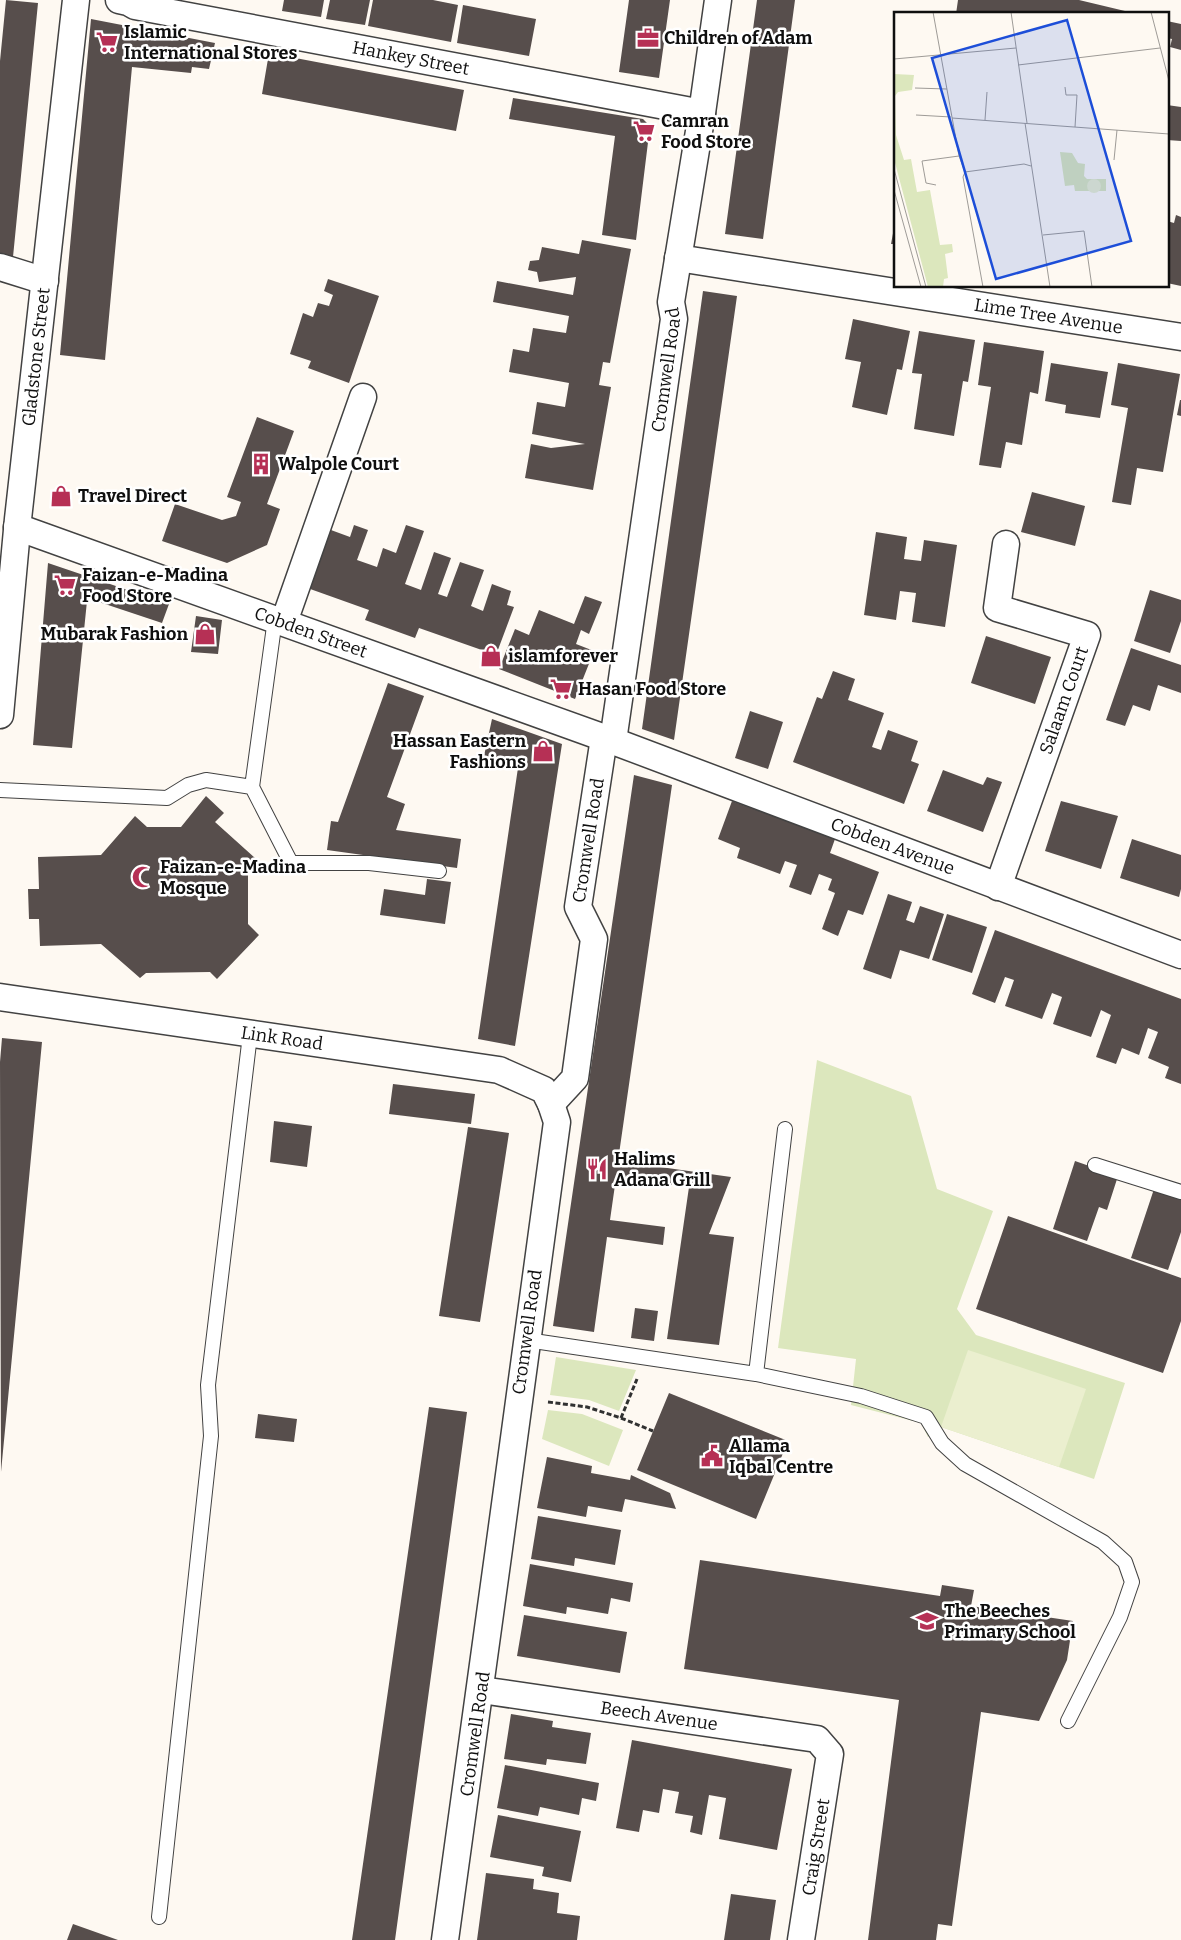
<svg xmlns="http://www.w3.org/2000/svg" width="1181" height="1940" viewBox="0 0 1181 1940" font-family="Bitter,serif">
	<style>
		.green { fill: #dce7bd }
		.pitch { fill: #ebefcf }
		.building { fill: #574e4c }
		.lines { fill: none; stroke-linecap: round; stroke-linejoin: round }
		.lane-casing { stroke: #424242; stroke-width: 16 }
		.street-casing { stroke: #424242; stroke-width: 29 }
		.path { stroke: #313131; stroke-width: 3; stroke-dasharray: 5 2.5; stroke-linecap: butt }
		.lane { stroke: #fff; stroke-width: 14 }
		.street { stroke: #fff; stroke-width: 26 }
		.labels { text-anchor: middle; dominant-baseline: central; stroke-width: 5; stroke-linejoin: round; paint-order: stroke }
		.poi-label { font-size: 18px; font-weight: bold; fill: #0f0f0f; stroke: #fff; text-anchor: start }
		.street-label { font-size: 18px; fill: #0f0f0f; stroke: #fff }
		.inset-road { fill: none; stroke: #9e9b97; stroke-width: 1 }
		.view { fill: #1d4ed8; fill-opacity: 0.15; stroke: #1d4ed8; stroke-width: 2.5 }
		.inset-edge { fill: none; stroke: #0f0f0f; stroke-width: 2.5 }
	</style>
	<rect width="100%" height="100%" fill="#fef9f2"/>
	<path class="green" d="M 817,1060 L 911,1096 L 937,1189 L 993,1211 L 957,1309 L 976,1335 L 1125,1383 L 1094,1479 L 941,1427 L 928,1437 L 921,1423 L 851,1405 L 856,1359 L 778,1348 Z
		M 556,1357 L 636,1370 L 619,1411 L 589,1400 L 550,1395 Z
		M 548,1410 L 582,1414 L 623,1430 L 609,1466 L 542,1439 Z"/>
	<path class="pitch" d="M 968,1350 L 1086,1389 L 1059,1467 L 941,1427 Z"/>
	<path class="building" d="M 6,0 L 38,3 L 13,257 L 0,256 L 0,61 Z
		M 284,0 L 324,0 L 321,17 L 282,11 Z
		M 330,0 L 370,0 L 365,25 L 326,19 Z
		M 373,0 L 433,0 L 458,5 L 451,42 L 368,26 Z
		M 629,0 L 670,0 L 659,78 L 619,72 Z
		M 757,0 L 795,0 L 763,239 L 725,234 Z
		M 958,0 L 1079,0 L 1125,11 L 1124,14 L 956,14 Z
		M 463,5 L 536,19 L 529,56 L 457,43 Z
		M 91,19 L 215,43 L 209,69 L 192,67 L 191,73 L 132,67 L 105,360 L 60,355 Z
		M 1167,21 L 1181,24 L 1181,50 L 1170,47 L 1172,39 L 1167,38 Z
		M 269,53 L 464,90 L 456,131 L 262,94 Z
		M 513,98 L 643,119 L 650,126 L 636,240 L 602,235 L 615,136 L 509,119 Z
		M 1167,105 L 1181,107 L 1181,141 L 1167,140 Z
		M 1176,215 L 1181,217 L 1181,286 L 1167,283 L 1167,221 L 1174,223 Z
		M 894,228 L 895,228 L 895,244 L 891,244 Z
		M 582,240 L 631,249 L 610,363 L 603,362 L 599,385 L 611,387 L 593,490 L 525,478 L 531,444 L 551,448 L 585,444 L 532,434 L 537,402 L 565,407 L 569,383 L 509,372 L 513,349 L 529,352 L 533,328 L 566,333 L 569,316 L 493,302 L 497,281 L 573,295 L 576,277 L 539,282 L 537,272 L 528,270 L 530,261 L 539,260 L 542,247 L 579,254 Z
		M 328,279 L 379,296 L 349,383 L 308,368 L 311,361 L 290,354 L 303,313 L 313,317 L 318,303 L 329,306 L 333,295 L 324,291 Z
		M 703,291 L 737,296 L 674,740 L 642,729 Z
		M 853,319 L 910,331 L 902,370 L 897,369 L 887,415 L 852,407 L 861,362 L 845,359 Z
		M 919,331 L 975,340 L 968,382 L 963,381 L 954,436 L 914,429 L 922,374 L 912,373 Z
		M 984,342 L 1044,351 L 1038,394 L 1030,392 L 1022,445 L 1006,442 L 1001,468 L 979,465 L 991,387 L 978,385 Z
		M 1051,363 L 1108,372 L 1100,418 L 1065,413 L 1066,405 L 1045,401 Z
		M 1118,363 L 1180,374 L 1163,472 L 1137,468 L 1131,505 L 1112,502 L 1128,408 L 1111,405 Z
		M 1180,400 L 1181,400 L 1181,416 L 1177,415 Z
		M 257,417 L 294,431 L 267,504 L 280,509 L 267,545 L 227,563 L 162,541 L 175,504 L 222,520 L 236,516 L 241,502 L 227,497 Z
		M 1032,492 L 1085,506 L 1075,546 L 1021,532 Z
		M 354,525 L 368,530 L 357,560 L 377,567 L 383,548 L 396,553 L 406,525 L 424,531 L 405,584 L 421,590 L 434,552 L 451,558 L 438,594 L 447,597 L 460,562 L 484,570 L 471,606 L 483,611 L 492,584 L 511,591 L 507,605 L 514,607 L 496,655 L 419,628 L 415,638 L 365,620 L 369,610 L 299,585 L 320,526 L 350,537 Z
		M 876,532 L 907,537 L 904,559 L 921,561 L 924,540 L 957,545 L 945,627 L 912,622 L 916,593 L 900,591 L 896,620 L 864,615 Z
		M 48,563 L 169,604 L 162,623 L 99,602 L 87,601 L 72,748 L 33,745 Z
		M 1150,590 L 1181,600 L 1181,621 L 1170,653 L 1134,641 Z
		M 585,596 L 602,602 L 589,634 L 581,630 L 576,644 L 594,651 L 575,699 L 499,669 L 515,629 L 529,635 L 539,610 L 574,624 Z
		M 196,616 L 222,620 L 218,654 L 191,652 Z
		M 986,636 L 1051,657 L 1035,704 L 971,683 Z
		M 1131,648 L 1181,665 L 1181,693 L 1158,685 L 1150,711 L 1133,705 L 1125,726 L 1106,720 Z
		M 833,671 L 855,679 L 848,700 L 884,713 L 872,747 L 881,750 L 888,730 L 918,741 L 911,761 L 919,764 L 904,804 L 793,762 L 817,697 L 822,699 Z
		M 388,683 L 424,696 L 387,797 L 405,804 L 396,830 L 461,839 L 457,868 L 327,850 L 331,821 L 338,822 Z
		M 750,711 L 783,722 L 768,769 L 735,758 Z
		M 492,719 L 562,744 L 515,1046 L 478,1039 L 519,761 L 484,756 Z
		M 943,770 L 983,785 L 987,777 L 1002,782 L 983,832 L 927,811 Z
		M 634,775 L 672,785 L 618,1161 L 731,1177 L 709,1234 L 734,1237 L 719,1345 L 667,1339 L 689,1187 L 616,1178 L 610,1220 L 665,1227 L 663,1245 L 607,1237 L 594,1332 L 553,1326 Z
		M 206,796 L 224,813 L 215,822 L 255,858 L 248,866 L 248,924 L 259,935 L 217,979 L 210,972 L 146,973 L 140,978 L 101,944 L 40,946 L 39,919 L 29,919 L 28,889 L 39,889 L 38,857 L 101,855 L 135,816 L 147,827 L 181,827 Z
		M 732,801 L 835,839 L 830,853 L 879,872 L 863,915 L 848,910 L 838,936 L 822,929 L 835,893 L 828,890 L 832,879 L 819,874 L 811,895 L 789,887 L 797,865 L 785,861 L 780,874 L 737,858 L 740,848 L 718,839 Z
		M 1061,801 L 1118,816 L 1101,869 L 1045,851 Z
		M 1132,839 L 1181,855 L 1181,889 L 1179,897 L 1120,878 Z
		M 427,879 L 451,882 L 445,924 L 380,915 L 384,889 L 425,895 Z
		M 888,894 L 912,902 L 906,920 L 914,923 L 920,906 L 944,914 L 929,959 L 900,950 L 891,979 L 863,969 Z
		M 947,914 L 987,927 L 972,973 L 932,960 Z
		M 995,930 L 1181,999 L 1181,1084 L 1165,1078 L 1169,1067 L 1148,1058 L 1158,1032 L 1148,1028 L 1139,1055 L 1122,1048 L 1116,1064 L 1096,1057 L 1111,1015 L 1101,1010 L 1091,1037 L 1053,1024 L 1062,997 L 1052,993 L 1042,1019 L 1005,1006 L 1014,980 L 1005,977 L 995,1003 L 972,994 Z
		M 2,1038 L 42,1042 L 1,1472 L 0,1062 Z
		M 393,1084 L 475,1094 L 471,1124 L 389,1114 Z
		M 274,1121 L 312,1126 L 307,1167 L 270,1162 Z
		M 468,1127 L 509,1133 L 480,1322 L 439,1316 Z
		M 1075,1161 L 1118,1176 L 1107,1210 L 1099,1207 L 1087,1241 L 1053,1229 Z
		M 1154,1189 L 1181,1198 L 1181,1232 L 1168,1270 L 1131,1258 Z
		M 1008,1216 L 1181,1278 L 1181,1321 L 1163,1373 L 976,1309 Z
		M 635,1308 L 658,1311 L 654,1341 L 631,1338 Z
		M 669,1393 L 788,1441 L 756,1519 L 637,1470 Z
		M 429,1407 L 467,1412 L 395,1940 L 352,1940 Z
		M 258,1414 L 297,1419 L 294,1442 L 255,1438 Z
		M 547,1457 L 592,1466 L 591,1473 L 630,1480 L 631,1475 L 670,1493 L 676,1509 L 625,1499 L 622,1512 L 588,1506 L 586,1517 L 537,1508 Z
		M 538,1516 L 621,1530 L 615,1565 L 575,1558 L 574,1566 L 531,1559 Z
		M 700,1560 L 940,1596 L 942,1585 L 974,1590 L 971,1606 L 1073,1621 L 1067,1660 L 1039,1721 L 981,1712 L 952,1926 L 938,1924 L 936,1940 L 868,1940 L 899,1700 L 684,1669 Z
		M 530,1564 L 633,1583 L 630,1602 L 611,1598 L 608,1614 L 567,1607 L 566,1614 L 523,1606 Z
		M 524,1615 L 627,1632 L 620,1673 L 517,1656 Z
		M 511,1714 L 553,1721 L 552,1727 L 591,1733 L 586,1764 L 547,1759 L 546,1765 L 504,1759 Z
		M 632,1740 L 792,1769 L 777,1850 L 719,1839 L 726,1798 L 709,1795 L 702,1835 L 690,1832 L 693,1816 L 675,1813 L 679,1792 L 663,1789 L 659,1813 L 643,1810 L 639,1832 L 616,1828 Z
		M 505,1765 L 599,1783 L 596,1801 L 582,1798 L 579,1815 L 540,1807 L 538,1816 L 497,1808 Z
		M 498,1815 L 581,1831 L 571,1882 L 542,1876 L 544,1867 L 490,1857 Z
		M 486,1873 L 534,1879 L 533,1889 L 559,1893 L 557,1913 L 580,1916 L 577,1940 L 477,1940 Z
		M 731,1894 L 776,1900 L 770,1940 L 724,1940 Z
		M 73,1924 L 118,1940 L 67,1940 Z"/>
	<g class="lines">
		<g class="lane-casing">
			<path id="lane" d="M 252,787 L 291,863 L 369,863 L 439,871
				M 0,790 L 167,798 L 188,785 L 206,780 L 252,787 L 275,619
				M 1095,1165 L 1181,1192
				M 527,1340 L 756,1374 L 861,1396 L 926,1417 L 942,1443 L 965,1464 L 1103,1542 L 1125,1562 L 1132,1582 L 1120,1617 L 1068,1721
				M 756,1374 L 785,1129
				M 159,1917 L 211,1436 L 208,1385 L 250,1035"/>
		</g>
		<g class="street-casing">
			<g id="street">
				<path id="s1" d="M 119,0 L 128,2 L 135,6 L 702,113"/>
				<path id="s2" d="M 678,258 L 1181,337"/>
				<path d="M 0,267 L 45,281"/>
				<path id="s3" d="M 17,527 L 613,741 L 1181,955"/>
				<path d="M 284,622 L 363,397"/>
				<path id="s4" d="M 0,715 L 18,519 L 76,0"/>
				<path id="s5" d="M 613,741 L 674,319 L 671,302 L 702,113 L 718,0"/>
				<path id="s6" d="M 998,887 L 1087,635 L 997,608 L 1006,544"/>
				<path id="s7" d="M 0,997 L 499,1070 L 544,1090 L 551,1104 L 557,1122 C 519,1394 484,1668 445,1940"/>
				<path id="s8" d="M 551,1104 L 575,1078 L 594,939 L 578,907 L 604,738"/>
				<path id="s9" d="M 481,1690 L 817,1739 L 830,1754 L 801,1940"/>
			</g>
		</g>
		<path class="path" d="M 548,1402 L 587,1407 L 621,1418 L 637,1379
			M 621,1418 L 653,1431"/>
		<use href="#lane" class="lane"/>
		<use href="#street" class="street"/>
	</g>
	<defs>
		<g id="office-bare" transform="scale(1.725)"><path d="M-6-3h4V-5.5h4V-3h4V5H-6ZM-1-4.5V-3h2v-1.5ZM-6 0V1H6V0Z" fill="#b63055" stroke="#fff" stroke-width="2.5" paint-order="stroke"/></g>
		<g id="supermarket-bare" transform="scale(1.725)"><path d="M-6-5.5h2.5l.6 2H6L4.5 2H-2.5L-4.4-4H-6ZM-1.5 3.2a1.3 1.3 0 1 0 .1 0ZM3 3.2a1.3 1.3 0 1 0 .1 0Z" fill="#b63055" stroke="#fff" stroke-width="2.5" paint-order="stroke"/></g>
		<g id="building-bare" transform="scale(1.725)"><path d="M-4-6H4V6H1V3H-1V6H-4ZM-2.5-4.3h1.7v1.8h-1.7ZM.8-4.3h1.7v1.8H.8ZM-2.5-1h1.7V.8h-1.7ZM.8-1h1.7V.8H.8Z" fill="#b63055" stroke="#fff" stroke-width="2.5" paint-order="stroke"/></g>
		<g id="shop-bare" transform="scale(1.725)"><path d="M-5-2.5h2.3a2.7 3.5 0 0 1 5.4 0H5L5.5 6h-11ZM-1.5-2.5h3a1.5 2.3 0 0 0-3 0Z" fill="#b63055" stroke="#fff" stroke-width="2.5" paint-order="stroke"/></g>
		<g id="mosque-bare" transform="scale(1.725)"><path d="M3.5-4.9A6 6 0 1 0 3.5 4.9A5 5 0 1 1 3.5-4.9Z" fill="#b63055" stroke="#fff" stroke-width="2.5" paint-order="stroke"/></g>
		<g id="restaurant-bare" transform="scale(1.725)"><path d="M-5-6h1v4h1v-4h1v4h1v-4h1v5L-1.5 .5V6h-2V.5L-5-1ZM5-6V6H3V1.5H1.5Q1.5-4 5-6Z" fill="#b63055" stroke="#fff" stroke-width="2.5" paint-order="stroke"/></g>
		<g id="civic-bare" transform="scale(1.725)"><path d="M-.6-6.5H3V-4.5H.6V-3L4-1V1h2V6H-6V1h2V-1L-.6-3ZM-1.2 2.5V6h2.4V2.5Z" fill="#b63055" stroke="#fff" stroke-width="2.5" paint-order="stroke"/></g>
		<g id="school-bare" transform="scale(1.725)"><path d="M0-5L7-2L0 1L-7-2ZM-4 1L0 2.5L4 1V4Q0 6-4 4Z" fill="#b63055" stroke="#fff" stroke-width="2.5" paint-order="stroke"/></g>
	</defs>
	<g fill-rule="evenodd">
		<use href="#office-bare" x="648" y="38"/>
		<use href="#supermarket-bare" x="107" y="42"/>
		<use href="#supermarket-bare" x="644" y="131"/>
		<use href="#building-bare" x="261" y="464"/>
		<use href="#shop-bare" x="61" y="496"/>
		<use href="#supermarket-bare" x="65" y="585"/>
		<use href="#shop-bare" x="205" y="634"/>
		<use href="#shop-bare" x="491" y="656"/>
		<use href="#supermarket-bare" x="561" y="689"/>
		<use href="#shop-bare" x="543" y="751"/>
		<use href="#mosque-bare" x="143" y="877"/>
		<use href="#restaurant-bare" x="597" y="1169"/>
		<use href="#civic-bare" x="712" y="1456"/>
		<use href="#school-bare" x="927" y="1621"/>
	</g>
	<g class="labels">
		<g class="poi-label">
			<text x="124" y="32">Islamic<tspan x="124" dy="21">International Stores</tspan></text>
			<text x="664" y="38">Children of Adam</text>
			<text x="661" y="121">Camran<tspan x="661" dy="21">Food Store</tspan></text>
			<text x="278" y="464">Walpole Court</text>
			<text x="78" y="496">Travel Direct</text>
			<text x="82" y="575">Faizan-e-Madina<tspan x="82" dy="21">Food Store</tspan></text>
			<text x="188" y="634" text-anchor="end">Mubarak Fashion</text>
			<text x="508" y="656">islamforever</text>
			<text x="578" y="689">Hasan Food Store</text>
			<text x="526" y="741" text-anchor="end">Hassan Eastern<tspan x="526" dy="21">Fashions</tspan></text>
			<text x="160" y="867">Faizan-e-Madina<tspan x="160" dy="21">Mosque</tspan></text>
			<text x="614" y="1159">Halims<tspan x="614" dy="21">Adana Grill</tspan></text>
			<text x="729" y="1446">Allama<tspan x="729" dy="21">Iqbal Centre</tspan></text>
			<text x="944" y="1611">The Beeches<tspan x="944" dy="21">Primary School</tspan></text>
		</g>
		<g class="street-label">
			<text stroke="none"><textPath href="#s1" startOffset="298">Hankey Street</textPath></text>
			<text stroke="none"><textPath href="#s2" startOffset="375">Lime Tree Avenue</textPath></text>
			<text stroke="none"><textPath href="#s4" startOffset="360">Gladstone Street</textPath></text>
			<text stroke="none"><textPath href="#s5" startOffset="375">Cromwell Road</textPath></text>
			<text stroke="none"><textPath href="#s3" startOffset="312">Cobden Street</textPath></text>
			<text stroke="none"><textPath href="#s6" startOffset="198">Salaam Court</textPath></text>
			<text stroke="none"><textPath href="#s8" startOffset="279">Cromwell Road</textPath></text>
			<text stroke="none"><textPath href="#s3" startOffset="932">Cobden Avenue</textPath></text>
			<text stroke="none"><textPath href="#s7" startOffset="285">Link Road</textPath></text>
			<text transform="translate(527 1332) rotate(-82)">Cromwell Road</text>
			<text stroke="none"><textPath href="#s9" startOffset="180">Beech Avenue</textPath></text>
			<text transform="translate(475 1734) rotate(-82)">Cromwell Road</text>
			<text transform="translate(816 1847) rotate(-81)">Craig Street</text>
		</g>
	</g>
	<g transform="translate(894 12)">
		<rect width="275" height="275" fill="#fef9f2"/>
		<path d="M 0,62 L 20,63 L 18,78 L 4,80 L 1,84 L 2,123 L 10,148 L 17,147 L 23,180 L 36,178 L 46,233 L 58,232 L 59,240 L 51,242 L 54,266 L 50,267 L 49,275 L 34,275 L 0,147 ZM 166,140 L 178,141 L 184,151 L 191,152 L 190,164 L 193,167 L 212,167 L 212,179 L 181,179 L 180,173 L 171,174 Z" fill="#dce7bd"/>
		<path d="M193 174a7 7 0 1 1 14 0a7 7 0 1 1-14 0Z" fill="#ebefcf"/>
		<path class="inset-road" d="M 39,0 L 65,144 L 71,160 L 69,165 L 89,275M 117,0 L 133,111M 257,0 L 275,69M 0,47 L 122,36M 124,53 L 266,36M 171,75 L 172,83 L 183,83 L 181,115M 21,76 L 53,77M 22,103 L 57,105M 58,106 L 275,122M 91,108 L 93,80M 131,111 L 156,275M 220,148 L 223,118M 0,157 L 32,275M 71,160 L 130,152 L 137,154M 42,173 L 32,171 L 28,149 L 65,144M 0,178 L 27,275M 149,223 L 190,219 L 198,275"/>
		<path class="view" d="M 173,8 L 237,229 L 102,267 L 38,46 Z"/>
		<rect width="275" height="275" class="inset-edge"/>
	</g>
</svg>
